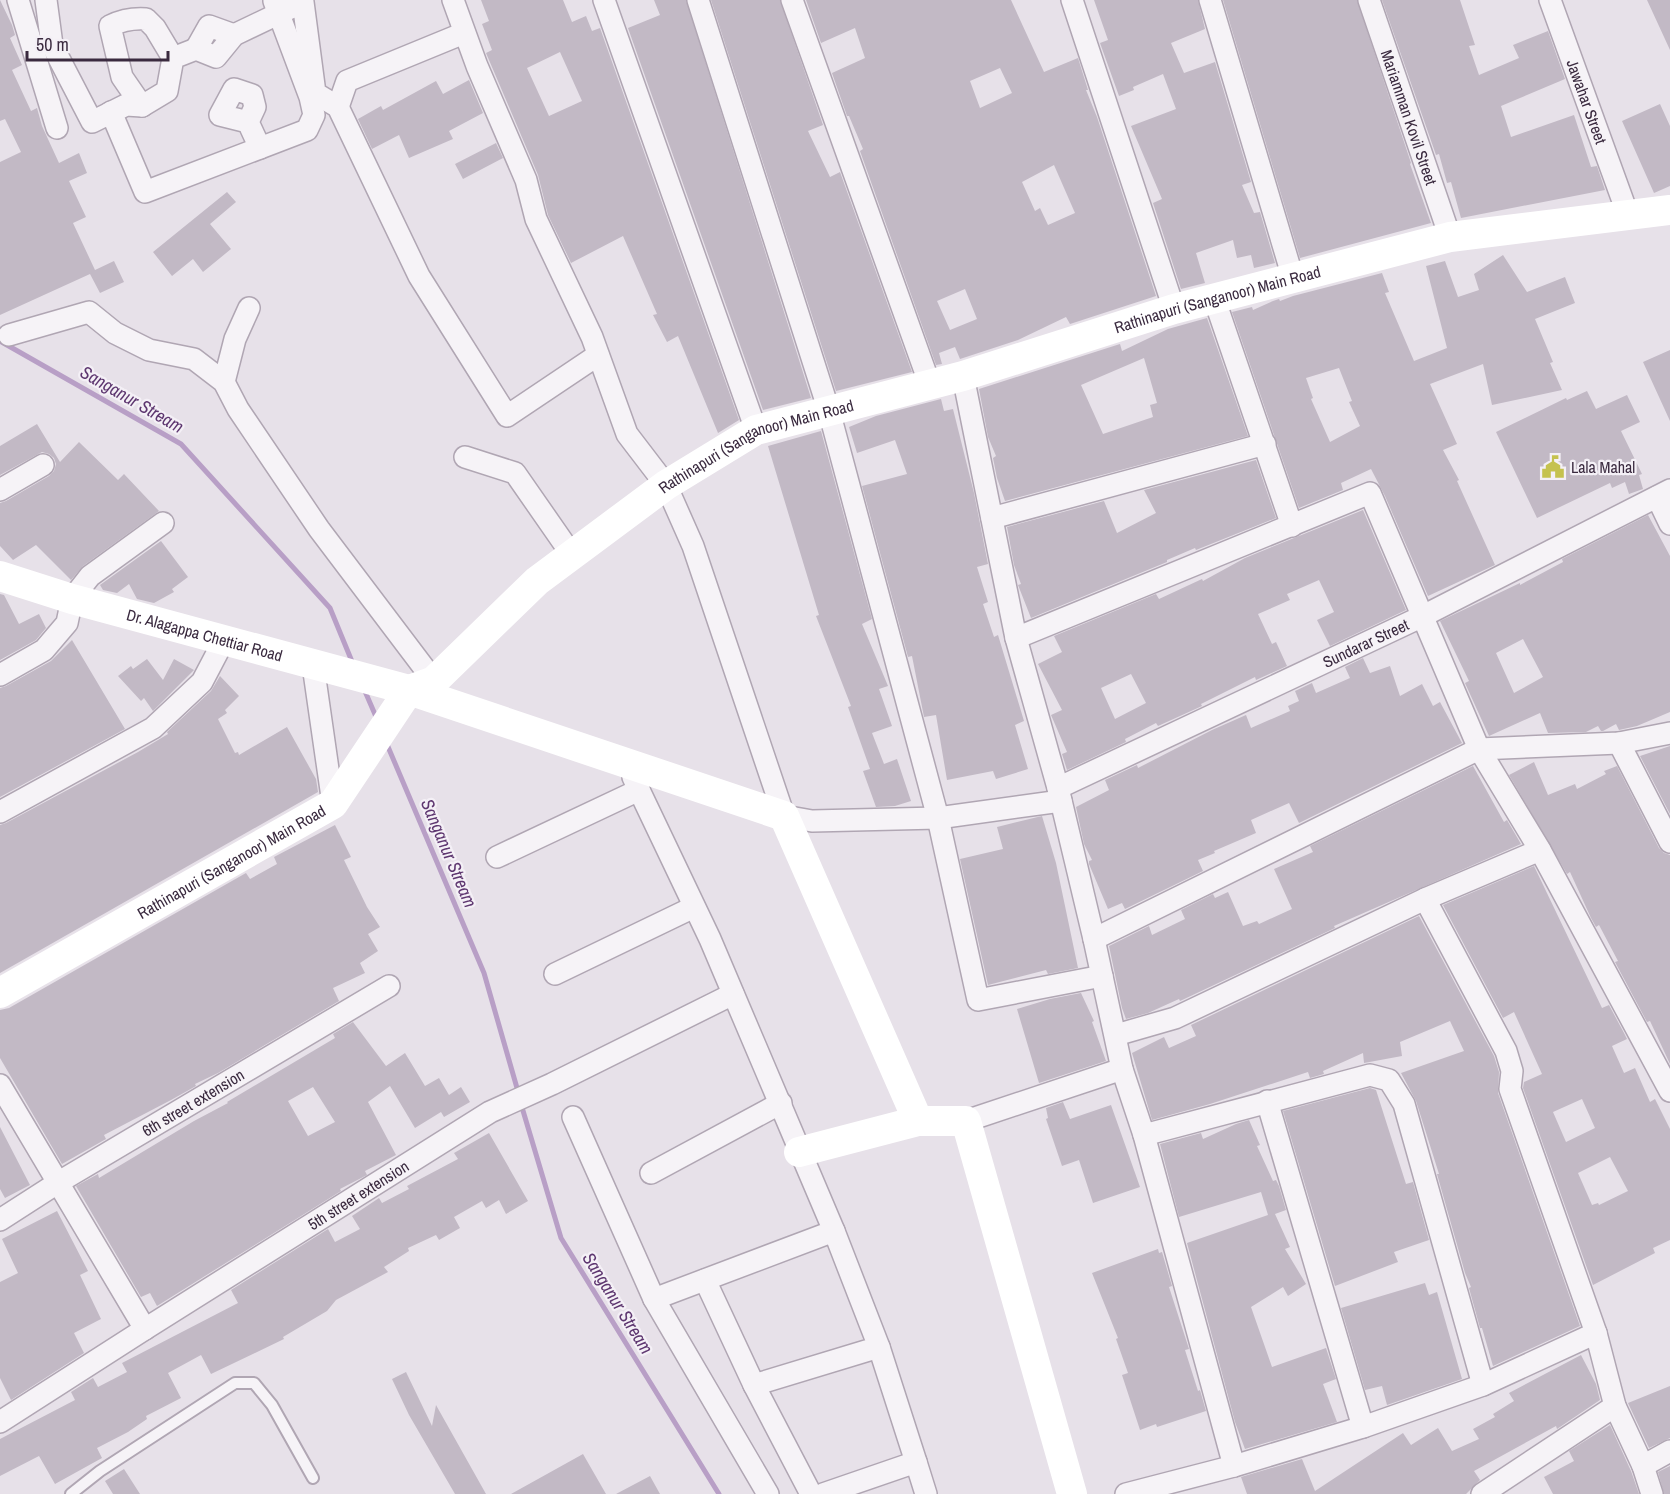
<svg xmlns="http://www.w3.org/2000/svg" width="1670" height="1494" viewBox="0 0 1670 1494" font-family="'Archivo Narrow',sans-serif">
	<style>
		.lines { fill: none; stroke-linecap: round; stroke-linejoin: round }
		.stream { stroke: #b89fc6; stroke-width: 5 }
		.building { fill: #c2b9c5; fill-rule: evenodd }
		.lane-casing { stroke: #b0a6b3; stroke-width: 14 }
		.street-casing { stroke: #b0a6b3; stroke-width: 24 }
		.lane { stroke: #f6f3f7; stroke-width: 10 }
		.street { stroke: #f6f3f7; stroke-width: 21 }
		.secondary { stroke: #fff; stroke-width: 30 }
		.labels { text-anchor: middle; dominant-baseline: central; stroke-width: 4.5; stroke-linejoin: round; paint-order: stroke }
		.street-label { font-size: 16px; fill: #3a2a3f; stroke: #f4f0f6 }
		.poi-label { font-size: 16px; fill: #3a2a3f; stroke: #f4f0f6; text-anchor: start }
		.water-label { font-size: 18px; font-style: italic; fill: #5e3770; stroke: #f4f0f6 }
	</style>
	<rect width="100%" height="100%" fill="#e7e1e9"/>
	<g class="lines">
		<path class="stream" d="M 0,341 L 181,444 L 330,608 L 353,664
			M 364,689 L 377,719
			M 386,742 L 484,973 L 519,1095
			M 521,1104 L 561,1238 L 719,1494"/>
	</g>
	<path class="building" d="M 0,0 L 12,25 L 15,35 L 10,38 L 22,65 L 12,70 L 31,111 L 37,108 L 42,126 L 59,163 L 79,153 L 87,173 L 69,181 L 86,217 L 73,223 L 95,270 L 114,261 L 124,282 L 100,293 L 90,274 L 0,315 L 0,162 L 21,152 L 5,119 L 0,121 Z
		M 481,0 L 563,0 L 572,22 L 586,16 L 592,31 L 600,28 L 739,420 L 718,433 L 678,336 L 667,342 L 653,315 L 657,314 L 623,236 L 571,263 L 548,215 L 538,175 L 486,53 L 492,50 L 482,24 L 489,21 ZM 560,52 L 582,101 L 549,116 L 527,68 Z
		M 654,0 L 686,0 L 811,398 L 763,410 L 628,28 L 660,15 Z
		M 711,0 L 780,0 L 823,125 L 808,131 L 830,177 L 840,172 L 912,372 L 836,391 Z
		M 806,0 L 1011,0 L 1044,72 L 1078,58 L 1088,90 L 1086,90 L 1097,117 L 1156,296 L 1070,324 L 1066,317 L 1018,340 L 960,359 L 955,347 L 939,353 L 942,364 L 936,365 L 860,151 L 863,149 L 849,116 L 847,116 L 832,73 L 865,58 L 855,28 L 821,43 ZM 1000,68 L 1012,93 L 980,108 L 970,81 ZM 1054,165 L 1075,213 L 1048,225 L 1040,208 L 1035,211 L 1022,182 ZM 965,289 L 977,319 L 950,330 L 937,301 Z
		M 1094,0 L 1198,0 L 1205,29 L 1171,43 L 1184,73 L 1215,62 L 1251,182 L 1242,185 L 1254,213 L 1260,212 L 1275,263 L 1254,268 L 1251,255 L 1237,258 L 1233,240 L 1196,253 L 1205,283 L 1181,289 L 1153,203 L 1162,199 L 1131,126 L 1176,109 L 1163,74 L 1133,87 L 1134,90 L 1119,96 L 1100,43 L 1108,40 Z
		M 1223,0 L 1357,0 L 1411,163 L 1410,164 L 1431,223 L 1300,258 Z
		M 1382,0 L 1460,0 L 1475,45 L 1469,46 L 1479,75 L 1519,58 L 1513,45 L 1548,31 L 1565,79 L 1501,106 L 1511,137 L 1574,115 L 1591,167 L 1597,166 L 1605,190 L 1461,218 L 1451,182 L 1447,183 L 1439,154 L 1436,155 Z
		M 1647,0 L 1670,0 L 1670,50 Z
		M 469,80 L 483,113 L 449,131 L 453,139 L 409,158 L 399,135 L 372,149 L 358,119 L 381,106 L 383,110 L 436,81 L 443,94 Z
		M 1660,104 L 1670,126 L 1670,186 L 1654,193 L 1622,121 Z
		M 496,143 L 503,158 L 463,179 L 455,164 Z
		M 227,192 L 236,202 L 210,224 L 231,249 L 203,272 L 193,259 L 172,276 L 153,252 Z
		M 1503,255 L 1527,292 L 1565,277 L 1575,303 L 1535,319 L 1553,362 L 1550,363 L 1562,390 L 1492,405 L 1483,364 L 1430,384 L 1457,444 L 1443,450 L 1459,480 L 1457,481 L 1495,565 L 1428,596 L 1385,496 L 1371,469 L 1341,483 L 1343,490 L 1299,508 L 1232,312 L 1252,307 L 1253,310 L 1273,301 L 1279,299 L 1280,301 L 1293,296 L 1382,273 L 1389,292 L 1385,293 L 1414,361 L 1447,348 L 1426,266 L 1445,261 L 1458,297 L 1479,290 L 1474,274 ZM 1339,368 L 1352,401 L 1349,402 L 1360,426 L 1330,442 L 1311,399 L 1313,398 L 1306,378 Z
		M 1207,318 L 1248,436 L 1005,501 L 997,478 L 993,458 L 996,456 L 988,437 L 979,389 L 1120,344 L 1122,351 L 1168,329 ZM 1144,358 L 1157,403 L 1150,405 L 1153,417 L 1103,434 L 1081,385 Z
		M 1670,350 L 1670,421 L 1643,362 Z
		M 1587,391 L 1596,409 L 1627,395 L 1640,422 L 1621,431 L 1642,474 L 1639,475 L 1643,489 L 1629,494 L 1625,482 L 1612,488 L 1610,483 L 1537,518 L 1496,432 L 1566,398 L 1567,400 Z
		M 941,399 L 944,411 L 953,409 L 974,493 L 988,564 L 977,567 L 988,602 L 983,604 L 994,637 L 998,635 L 1024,721 L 1015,725 L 1028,769 L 996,779 L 993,771 L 947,780 L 936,715 L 924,717 L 912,656 L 908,657 L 862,486 L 907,474 L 895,440 L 857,453 L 849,427 L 876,416 Z
		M 37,424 L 60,462 L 79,442 L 118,480 L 124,474 L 159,511 L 83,566 L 71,580 L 36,545 L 13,560 L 0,546 L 0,503 L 6,501 L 49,476 L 54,471 L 56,464 L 54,458 L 49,454 L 42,452 L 0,475 L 0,446 Z
		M 821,431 L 872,619 L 862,624 L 888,686 L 879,689 L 892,726 L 872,733 L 884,764 L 897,759 L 911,801 L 895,806 L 876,807 L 863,771 L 870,769 L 848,707 L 851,706 L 816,616 L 819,615 L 768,446 Z
		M 1256,460 L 1276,518 L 1196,550 L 1195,548 L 1167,560 L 1167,562 L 1031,618 L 1018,585 L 1021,584 L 1014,565 L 1007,527 L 1104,501 L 1117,533 L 1156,513 L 1144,490 Z
		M 1363,510 L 1406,610 L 1330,646 L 1317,620 L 1334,612 L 1319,580 L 1287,594 L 1290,600 L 1258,614 L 1272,644 L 1276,642 L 1287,666 L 1256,680 L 1255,677 L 1201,704 L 1202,706 L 1158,726 L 1156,723 L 1125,739 L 1126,742 L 1067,770 L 1062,754 L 1067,752 L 1051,715 L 1062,710 L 1038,664 L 1062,652 L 1054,636 L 1156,594 L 1159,599 L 1202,579 L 1203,581 L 1245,558 ZM 1131,674 L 1146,703 L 1115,719 L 1101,688 Z
		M 1648,515 L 1670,556 L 1670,712 L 1637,726 L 1619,730 L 1616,724 L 1603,731 L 1601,731 L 1598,726 L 1586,732 L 1548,733 L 1540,713 L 1489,736 L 1465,683 L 1469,681 L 1440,621 L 1520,583 L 1520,585 L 1563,562 L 1562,559 ZM 1523,639 L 1543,677 L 1514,693 L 1496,653 Z
		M 161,541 L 188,577 L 172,589 L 174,592 L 154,603 L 137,599 L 129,584 L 117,593 L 103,590 L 100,585 Z
		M 0,594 L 4,595 L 19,624 L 39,614 L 46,628 L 36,640 L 0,660 Z
		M 72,640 L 125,729 L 0,797 L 0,688 L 6,686 L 51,661 Z
		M 1363,658 L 1370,673 L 1390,666 L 1400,696 L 1422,684 L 1433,706 L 1440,702 L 1462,743 L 1299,823 L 1289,803 L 1251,820 L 1256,833 L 1214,851 L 1215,853 L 1198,860 L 1203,871 L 1125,909 L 1122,903 L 1108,909 L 1089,864 L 1089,861 L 1092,860 L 1084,844 L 1076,807 L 1109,790 L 1105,780 L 1137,765 L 1138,768 L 1212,730 L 1246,715 L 1251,728 L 1290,711 L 1288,706 L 1299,701 L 1295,691 L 1312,683 L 1316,693 L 1350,678 L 1345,667 Z
		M 147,659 L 163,680 L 174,659 L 194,670 L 153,711 L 144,698 L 141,701 L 118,676 L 131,666 L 133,669 Z
		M 220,676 L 239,696 L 225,710 L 227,713 L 218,719 L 235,753 L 238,752 L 239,755 L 287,727 L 316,779 L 318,792 L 0,973 L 0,825 L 6,823 L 138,752 L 168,734 L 167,732 L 211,691 Z
		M 1670,746 L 1670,814 L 1640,756 Z
		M 1534,762 L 1548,795 L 1575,784 L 1577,789 L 1606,774 L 1604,771 L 1617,766 L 1659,848 L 1664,853 L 1670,855 L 1670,1064 L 1650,1021 L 1647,1022 L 1615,962 L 1618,961 L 1599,925 L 1596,927 L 1591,918 L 1570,872 L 1567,874 L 1509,775 Z
		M 1473,766 L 1504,822 L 1507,820 L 1521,844 L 1334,926 L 1335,928 L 1180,1001 L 1179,999 L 1148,1013 L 1126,1019 L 1122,1008 L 1109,946 L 1149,926 L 1152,935 L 1185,919 L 1181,910 L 1213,894 L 1215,898 L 1228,892 L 1243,926 L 1257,921 L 1259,924 L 1292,909 L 1274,869 L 1313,852 L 1310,846 Z
		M 1042,816 L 1056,863 L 1078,968 L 1048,974 L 1046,970 L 988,985 L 960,859 L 1003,849 L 997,827 Z
		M 335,825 L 351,857 L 344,860 L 367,907 L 380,927 L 368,934 L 378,951 L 360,963 L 365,973 L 333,988 L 339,1001 L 218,1073 L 195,1084 L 196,1086 L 171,1100 L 104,1135 L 106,1139 L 62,1164 L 0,1058 L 0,1010 L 9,1008 L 246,873 L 250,879 L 277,864 L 274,857 Z
		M 1534,866 L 1602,1008 L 1609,1005 L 1624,1033 L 1627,1039 L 1612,1046 L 1624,1073 L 1635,1068 L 1650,1102 L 1655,1099 L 1670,1129 L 1670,1240 L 1653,1248 L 1655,1253 L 1593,1285 L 1523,1088 L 1524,1082 L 1542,1074 L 1514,1012 L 1503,1018 L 1443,905 ZM 1582,1099 L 1595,1128 L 1566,1142 L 1553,1112 ZM 1610,1157 L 1628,1191 L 1599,1205 L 1598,1203 L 1592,1205 L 1578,1173 Z
		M 1419,916 L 1494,1056 L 1499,1072 L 1498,1093 L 1580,1326 L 1493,1366 L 1482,1328 L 1480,1328 L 1469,1288 L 1471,1287 L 1465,1273 L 1437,1174 L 1439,1174 L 1416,1101 L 1401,1073 L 1464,1051 L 1450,1021 L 1400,1042 L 1402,1056 L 1364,1063 L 1363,1053 L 1323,1071 L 1324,1074 L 1310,1078 L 1308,1072 L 1210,1104 L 1152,1120 L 1132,1053 L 1164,1037 L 1169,1048 L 1196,1036 L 1191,1025 Z
		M 1081,993 L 1094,1021 L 1092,1022 L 1106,1061 L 1039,1083 L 1017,1009 L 1050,999 Z
		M 353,1022 L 386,1066 L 405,1053 L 425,1086 L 439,1078 L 449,1095 L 461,1087 L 470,1102 L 444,1117 L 441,1112 L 415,1128 L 390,1086 L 368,1102 L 396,1155 L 365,1171 L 367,1175 L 340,1189 L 341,1191 L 157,1306 L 150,1293 L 141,1297 L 76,1186 L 98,1174 L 99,1178 L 194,1121 L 228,1103 L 227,1102 L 335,1038 L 333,1034 ZM 313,1087 L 335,1122 L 308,1136 L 288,1101 Z
		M 1370,1088 L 1376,1090 L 1406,1184 L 1413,1182 L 1429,1240 L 1394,1252 L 1398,1262 L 1335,1286 L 1283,1111 Z
		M 1063,1102 L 1070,1119 L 1111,1105 L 1140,1187 L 1093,1203 L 1079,1160 L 1062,1166 L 1046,1119 L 1048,1118 L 1046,1108 Z
		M 1249,1120 L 1260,1145 L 1257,1146 L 1273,1181 L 1276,1180 L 1279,1186 L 1286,1210 L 1275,1214 L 1290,1247 L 1285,1249 L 1306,1284 L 1288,1296 L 1283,1287 L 1251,1307 L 1272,1367 L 1326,1348 L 1336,1379 L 1323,1384 L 1337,1422 L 1245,1449 L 1235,1422 L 1187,1243 L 1268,1215 L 1261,1192 L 1179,1217 L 1160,1144 L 1201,1133 L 1203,1139 L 1236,1124 Z
		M 0,1127 L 30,1185 L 5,1198 L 0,1189 Z
		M 489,1133 L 528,1201 L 506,1214 L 499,1200 L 486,1208 L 482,1201 L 454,1217 L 460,1228 L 439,1240 L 436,1235 L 408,1248 L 409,1251 L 384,1267 L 388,1272 L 336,1300 L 327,1311 L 283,1337 L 284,1339 L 211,1374 L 201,1355 L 168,1373 L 181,1398 L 146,1416 L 147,1419 L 128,1432 L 97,1448 L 102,1458 L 55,1484 L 39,1456 L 0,1476 L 0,1439 L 75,1400 L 71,1392 L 93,1378 L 98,1387 L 127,1372 L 122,1363 L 238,1303 L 231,1290 L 328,1229 L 335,1242 L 360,1229 L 352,1216 L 379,1198 L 382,1203 L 409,1189 L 407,1186 L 458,1159 L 454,1153 Z
		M 57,1211 L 88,1271 L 80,1275 L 101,1319 L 74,1333 L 84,1353 L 11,1400 L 0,1378 L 0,1282 L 18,1273 L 2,1239 Z
		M 1158,1249 L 1159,1253 L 1162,1252 L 1172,1286 L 1169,1287 L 1189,1349 L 1185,1350 L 1198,1391 L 1200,1390 L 1206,1411 L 1157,1427 L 1156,1424 L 1140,1430 L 1122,1375 L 1128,1373 L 1116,1339 L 1118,1338 L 1092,1273 Z
		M 1425,1283 L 1429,1295 L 1437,1292 L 1462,1379 L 1387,1405 L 1382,1386 L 1365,1390 L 1341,1308 Z
		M 1581,1355 L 1596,1384 L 1600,1400 L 1557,1429 L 1556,1426 L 1474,1471 L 1480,1480 L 1466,1494 L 1247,1494 L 1241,1477 L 1302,1459 L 1315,1491 L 1403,1433 L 1411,1445 L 1438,1428 L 1452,1451 L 1479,1439 L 1473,1429 L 1495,1417 L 1493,1414 L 1514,1401 L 1509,1393 Z
		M 406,1372 L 432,1426 L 436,1405 L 486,1494 L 455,1494 L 409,1415 L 392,1379 Z
		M 1670,1386 L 1670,1438 L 1649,1448 L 1628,1403 Z
		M 1610,1425 L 1631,1471 L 1639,1494 L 1553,1494 L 1544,1477 L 1574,1461 L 1569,1451 Z
		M 583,1454 L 606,1494 L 511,1494 Z
		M 1670,1466 L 1670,1494 L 1664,1494 L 1658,1472 Z
		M 124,1469 L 140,1494 L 113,1494 L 105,1481 Z
		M 650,1476 L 660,1494 L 616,1494 Z"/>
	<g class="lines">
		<g class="lane-casing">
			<path id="lane" d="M 71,1494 L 100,1471 L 235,1383 L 254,1383 L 272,1405 L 313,1478"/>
		</g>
		<g class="street-casing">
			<g id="street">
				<path d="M 18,0 L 57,128"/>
				<path d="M 46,0 L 52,45 L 92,122 L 126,105 L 142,106 L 167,91 L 173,58 L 196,49 L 216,57 L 234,35 L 303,2 L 315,93 L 338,107 L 419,276 L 507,416 L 598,355"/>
				<path d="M 453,0 L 477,66 L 526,180 L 536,219 L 592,337 L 627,434 L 666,485 L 693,546 L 784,816 L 812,821 L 938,818 L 1061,801"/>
				<path d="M 604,0 L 756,430"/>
				<path d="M 698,0 L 829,411 L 938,818 L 978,1000 L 1102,976"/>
				<path d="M 792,0 L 930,385"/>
				<path d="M 1072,0 L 1174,309"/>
				<path d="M 1210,0 L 1293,278"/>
				<path id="s1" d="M 1369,0 L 1450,237"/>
				<path id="s2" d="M 1550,0 L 1624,204"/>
				<path d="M 196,49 L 209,26 L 234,35"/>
				<path d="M 142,106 L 122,77 L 110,26 C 122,20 132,18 146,19 L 155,28 L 173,58"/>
				<path d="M 338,107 L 347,81 L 464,33"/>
				<path d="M 111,112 L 145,192 L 307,130 L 314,115 L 310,97 L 274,1"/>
				<path d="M 248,122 L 220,115 L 234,89 L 252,95 L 255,107 L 248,122 L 260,148"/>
				<path d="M 1214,298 L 1292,526"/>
				<path d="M 9,335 L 89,312 L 115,333 L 149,350 L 194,359 L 224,382 L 238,409 L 319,529 L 434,681"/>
				<path d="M 963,376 L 1016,638 L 1058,788 L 1094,939 L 1122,1069 L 1144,1135 L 1234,1466"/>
				<path d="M 224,382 L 235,339 L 249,308"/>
				<path d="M 465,457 L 515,473 L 572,555"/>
				<path d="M 0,490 L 43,465"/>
				<path d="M 1657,497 L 1670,524"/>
				<path d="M 992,518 L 1265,444"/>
				<path d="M 1016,638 L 1370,493 L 1479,749 L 1540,850 L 1670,1091"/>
				<path d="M 313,665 L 333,804"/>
				<path d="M 0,675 L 44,650 L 67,623 L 72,599 L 90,576 L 163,523"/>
				<path d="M 1619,743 L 1670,842"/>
				<path id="s3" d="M 1058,788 L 1423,616 L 1670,490"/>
				<path d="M 639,790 L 710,939 L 834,1231 L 654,1299"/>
				<path d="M 0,812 L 153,728 L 202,682 L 224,640"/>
				<path d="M 497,857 L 639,790 L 633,777"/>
				<path d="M 1425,899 L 1506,1051 L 1512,1071 L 1510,1089 L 1596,1333 L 1615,1406 L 1643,1466 L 1652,1494"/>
				<path d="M 1094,939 L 1479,749 L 1619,743 L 1670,733"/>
				<path d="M 555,974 L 694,907"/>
				<path d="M 1116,1035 L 1175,1018 L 1425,899 L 1540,850"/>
				<path d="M 0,1085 L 145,1329"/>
				<path d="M 1267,1101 L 1363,1427"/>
				<path d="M 573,1117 L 654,1299 L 768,1494"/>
				<path d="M 966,1121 L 1122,1069"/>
				<path d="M 1144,1135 L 1370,1075 L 1389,1080 L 1404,1104 L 1483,1385"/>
				<path d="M 651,1173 L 781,1103"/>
				<path id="s4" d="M 0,1220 L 59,1182 L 389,986"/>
				<path d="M 705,1280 L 754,1385 L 811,1494"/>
				<path d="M 754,1385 L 879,1347 L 834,1231"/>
				<path id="s5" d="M 0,1422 L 145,1329 L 490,1112 L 552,1084 L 733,994"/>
				<path d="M 916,1462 L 926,1494"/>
				<path d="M 1643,1466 L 1670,1451"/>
				<path d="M 823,1494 L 916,1462 L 879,1347"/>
				<path d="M 1126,1494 L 1234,1466 L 1363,1427 L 1483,1385 L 1596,1333"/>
				<path d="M 1482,1494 L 1615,1406"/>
			</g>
		</g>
		<use href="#lane" class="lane"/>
		<use href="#street" class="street"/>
		<g class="secondary">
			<path id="s6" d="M 0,576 L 72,599 L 409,690 L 784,816 L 918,1121"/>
			<path id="s7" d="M 0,993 L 333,804 L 409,690 L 434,681 L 537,581 L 666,485 L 756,430 L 963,376 L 1174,309 L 1450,237 L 1670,210"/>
			<path d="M 799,1152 L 918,1121 L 966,1121 L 1072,1494"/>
		</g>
	</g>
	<defs>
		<g id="civic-bare" transform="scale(1.8)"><path d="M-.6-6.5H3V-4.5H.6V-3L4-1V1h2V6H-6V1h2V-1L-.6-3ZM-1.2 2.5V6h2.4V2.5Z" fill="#c5c24f" stroke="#f4f0f6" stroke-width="2.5" paint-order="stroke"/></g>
	</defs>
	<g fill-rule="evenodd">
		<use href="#civic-bare" x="1553" y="467"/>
	</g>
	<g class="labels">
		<g class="street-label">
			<text stroke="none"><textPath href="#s2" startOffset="108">Jawahar Street</textPath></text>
			<text stroke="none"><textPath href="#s1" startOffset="124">Mariamman Kovil Street</textPath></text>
			<text stroke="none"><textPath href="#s7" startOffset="1436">Rathinapuri (Sanganoor) Main Road</textPath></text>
			<text stroke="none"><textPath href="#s7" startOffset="950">Rathinapuri (Sanganoor) Main Road</textPath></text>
			<text stroke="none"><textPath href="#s6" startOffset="213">Dr. Alagappa Chettiar Road</textPath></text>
			<text stroke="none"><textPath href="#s3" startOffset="340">Sundarar Street</textPath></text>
			<text stroke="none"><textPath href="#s7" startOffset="266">Rathinapuri (Sanganoor) Main Road</textPath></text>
			<text stroke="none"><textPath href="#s4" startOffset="226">6th street extension</textPath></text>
			<text stroke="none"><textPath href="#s5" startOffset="424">5th street extension</textPath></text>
		</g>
		<g class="poi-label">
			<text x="1571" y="467">Lala Mahal</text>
		</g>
		<g class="water-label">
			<text transform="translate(132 399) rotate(30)">Sanganur Stream</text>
			<text transform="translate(449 853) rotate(67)">Sanganur Stream</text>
			<text transform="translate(618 1303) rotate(58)">Sanganur Stream</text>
		</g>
	</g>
	<path d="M27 51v9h141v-9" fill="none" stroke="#3a2a3f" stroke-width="3"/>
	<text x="36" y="51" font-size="18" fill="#3a2a3f" stroke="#f4f0f6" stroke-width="4.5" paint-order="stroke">50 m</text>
</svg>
